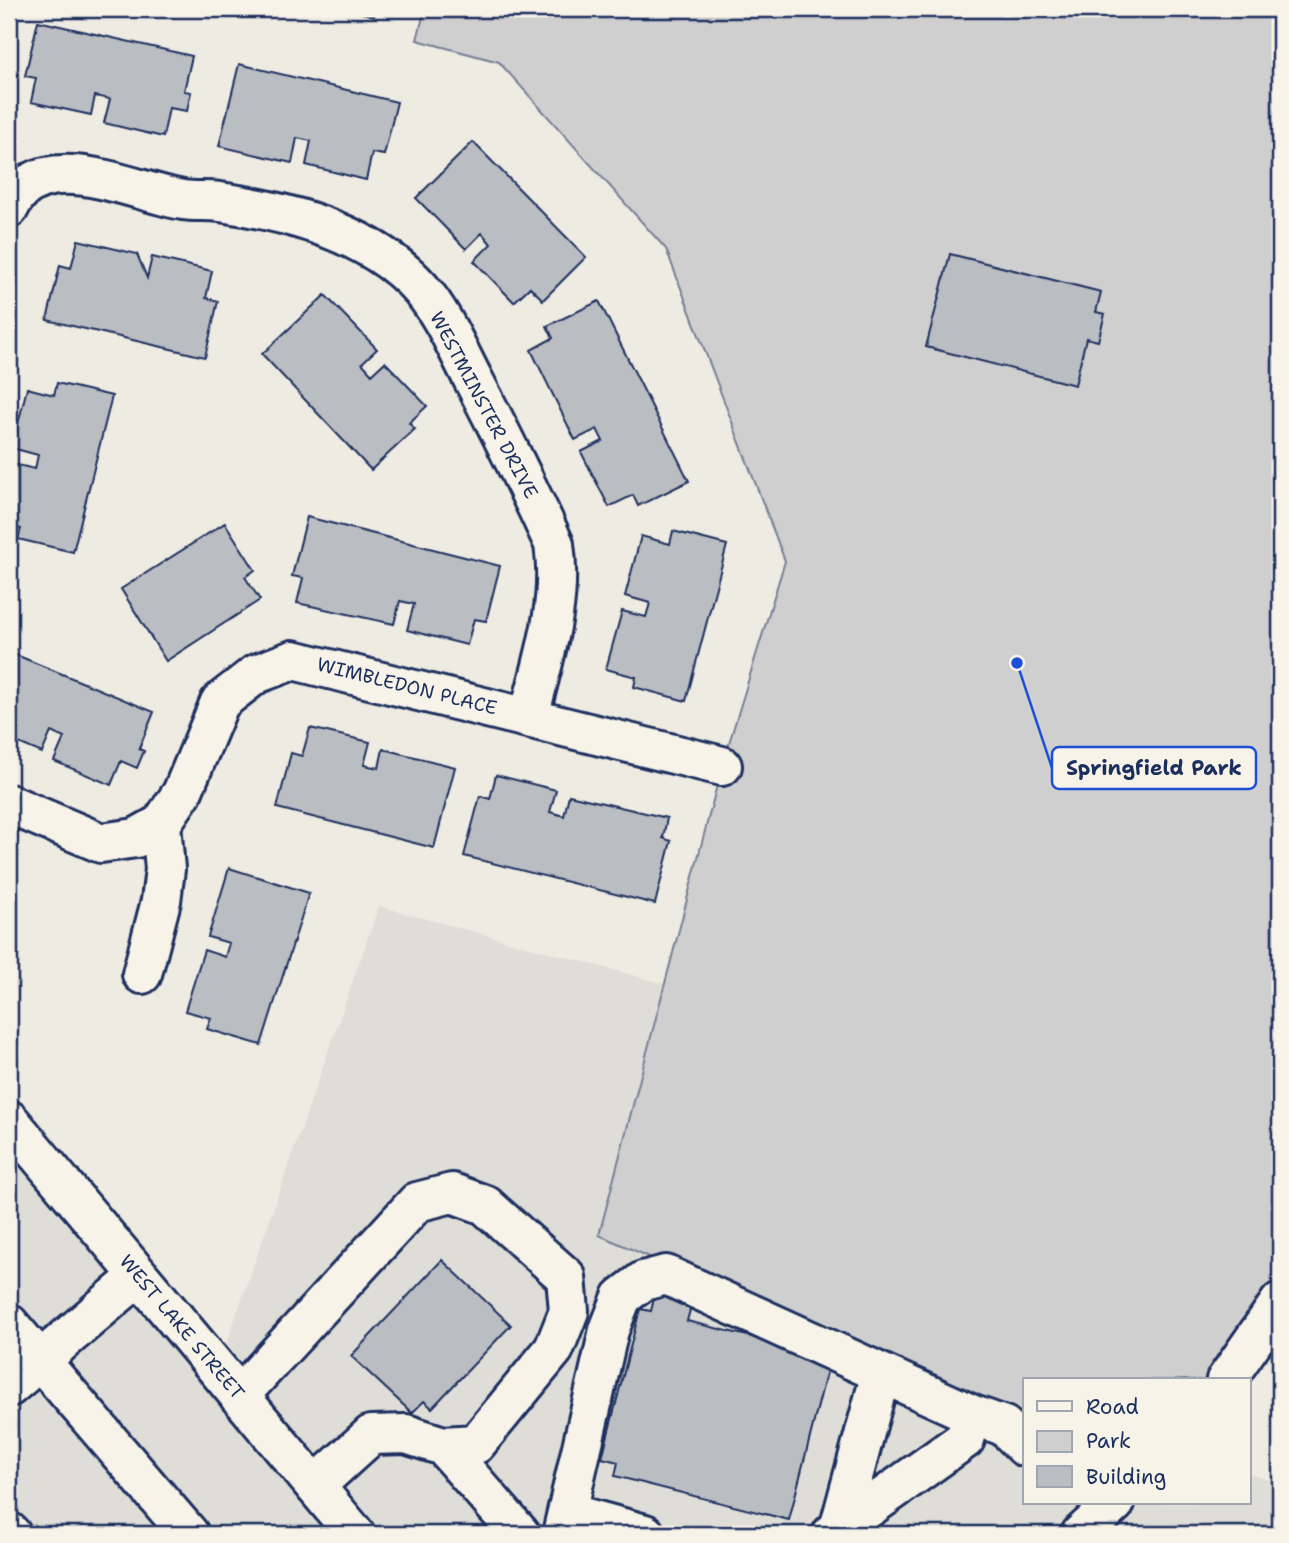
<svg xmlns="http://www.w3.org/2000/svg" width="1289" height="1543" viewBox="0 0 1289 1543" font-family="'Shantell Sans',sans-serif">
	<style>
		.built { fill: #deddd8 }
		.green { fill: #cfcfcf; stroke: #757f96; stroke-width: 2 }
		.building { fill: #babdc2; stroke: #1b2f5e; stroke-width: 2 }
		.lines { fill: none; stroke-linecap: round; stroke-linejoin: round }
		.minor-casing { stroke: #1b2f5e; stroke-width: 44 }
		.major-casing { stroke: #1b2f5e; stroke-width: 44 }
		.minor { stroke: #f7f3e8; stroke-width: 38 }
		.major { stroke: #f7f3e8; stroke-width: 38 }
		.labels { text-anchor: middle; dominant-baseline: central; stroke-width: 7; stroke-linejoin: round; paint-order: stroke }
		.street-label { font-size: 19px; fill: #1b2f5e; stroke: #f7f3e8 }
		.leader { fill: none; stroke: #1d4ed8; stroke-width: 2.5 }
		.callout-dot { fill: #1d4ed8; stroke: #f7f3e8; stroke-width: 2.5 }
		.callout { fill: #f7f3e8; stroke: #1d4ed8; stroke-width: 2.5 }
		.callout-label { font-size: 21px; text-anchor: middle; font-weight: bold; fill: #1b2f5e }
	</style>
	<rect width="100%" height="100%" fill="#eeebe2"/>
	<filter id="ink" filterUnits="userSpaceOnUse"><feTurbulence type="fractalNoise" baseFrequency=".0143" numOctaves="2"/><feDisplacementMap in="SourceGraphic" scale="14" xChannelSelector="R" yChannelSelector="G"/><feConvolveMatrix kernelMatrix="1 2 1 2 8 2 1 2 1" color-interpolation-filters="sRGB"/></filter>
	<g filter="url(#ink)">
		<path class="built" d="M 379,906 L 665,984 L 599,1235 L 1025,1420 L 1025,1503 L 1091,1503 L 1050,1534 L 369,1534 L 222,1356 Z
			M 9,1137 L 339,1534 L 9,1534 Z
			M 1249,1474 L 1280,1483 L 1280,1534 L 1095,1534 L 1130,1503 L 1249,1503 Z"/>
		<path class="green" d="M 425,9 L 1280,9 L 1280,1296 L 1225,1380 L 1025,1380 L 1025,1420 L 599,1235 L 722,766 L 785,561 L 666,249 L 499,62 L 417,40 Z"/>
		<path class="building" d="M 346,9 L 376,9 L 374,16 Z
			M 38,21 L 192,56 L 184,91 L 191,92 L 187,111 L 169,108 L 163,137 L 104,123 L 110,99 L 95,96 L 91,115 L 31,102 L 36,78 L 25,76 Z
			M 239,64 L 397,102 L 384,155 L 372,153 L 366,180 L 306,165 L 311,141 L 297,138 L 292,163 L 219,146 Z
			M 473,142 L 586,257 L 543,300 L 530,287 L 514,302 L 474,261 L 491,244 L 482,233 L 466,249 L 416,198 Z
			M 78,240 L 137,254 L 147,278 L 152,257 L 212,271 L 206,298 L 218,301 L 205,357 L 47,320 L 60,265 L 71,268 Z
			M 950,254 L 1101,292 L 1096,312 L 1105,314 L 1098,341 L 1086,338 L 1075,385 L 926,347 Z
			M 325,295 L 377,349 L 362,363 L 372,374 L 385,362 L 427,406 L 409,423 L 415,429 L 371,470 L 262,354 Z
			M 599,301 L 689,481 L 638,506 L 633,495 L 609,507 L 581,452 L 603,441 L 597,429 L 575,440 L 531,350 L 553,338 L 547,326 Z
			M 57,383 L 112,396 L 73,552 L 18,539 L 21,529 L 9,526 L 9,463 L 35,469 L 38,455 L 12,448 L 27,388 L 54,395 Z
			M 307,517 L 500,566 L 486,621 L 474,619 L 467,645 L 407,630 L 414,604 L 400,601 L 394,624 L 297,603 L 303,578 L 292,576 Z
			M 225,523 L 255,570 L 245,577 L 260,600 L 166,661 L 121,589 Z
			M 673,531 L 727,545 L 686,701 L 634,687 L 636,677 L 606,669 L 622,611 L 646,617 L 650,603 L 625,596 L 641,536 L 670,544 Z
			M 9,652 L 154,712 L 139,749 L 144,751 L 137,768 L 121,761 L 111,785 L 54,761 L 64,738 L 51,732 L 42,753 L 9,739 Z
			M 310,728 L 370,742 L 364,765 L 379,768 L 383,749 L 455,767 L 434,848 L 277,808 L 291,753 L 302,756 Z
			M 496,775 L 556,790 L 550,812 L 564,816 L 569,795 L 667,818 L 663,838 L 671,841 L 655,904 L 464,856 L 480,796 L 490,799 Z
			M 229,868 L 309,893 L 261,1045 L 207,1029 L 211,1018 L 185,1011 L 204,950 L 225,957 L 229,943 L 208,937 Z
			M 442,1260 L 511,1325 L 432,1408 L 424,1401 L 412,1413 L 351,1356 Z
			M 656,1290 L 693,1299 L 687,1321 L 820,1354 L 829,1362 L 789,1520 L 615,1476 L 618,1462 L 602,1458 L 640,1309 L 651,1311 Z"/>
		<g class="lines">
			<g class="minor-casing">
				<path id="minor" d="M 9,208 C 39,143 133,192 183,200 C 195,202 208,200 220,202 C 290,212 373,234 421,289 C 444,316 458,351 474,381 C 502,435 529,489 554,544 C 563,604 543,659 529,717
					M 9,804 L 101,843 L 136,838 L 161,824 L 182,793 L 220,702 L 256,674 L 293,660 L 722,766
					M 142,974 L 161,901 L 165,869 L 161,824
					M 9,1324 L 189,1534
					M 1226,1380 L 1280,1302
					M 9,1387 L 139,1276
					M 239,1396 L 417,1202 L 452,1193 L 485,1205 L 566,1277 L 569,1311 L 554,1349 L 476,1444 L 443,1446 L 406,1434 L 371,1435 L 315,1486
					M 973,1415 L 1004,1426 L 1025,1447
					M 443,1446 L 520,1534
					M 568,1513 L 645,1534
					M 839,1529 L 881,1373
					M 9,1532 L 11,1534
					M 562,1534 L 609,1330 L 622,1297 L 643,1281 L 666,1275 L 973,1415 L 965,1439 L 832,1534
					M 1081,1534 L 1115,1503"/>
			</g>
			<g class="major-casing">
				<path id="major" d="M 9,1120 L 355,1534"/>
			</g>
			<use href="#minor" class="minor"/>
			<use href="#major" class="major"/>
		</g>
	</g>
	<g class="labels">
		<g class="street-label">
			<text transform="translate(484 405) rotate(62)">WESTMINSTER DRIVE</text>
			<text transform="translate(407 686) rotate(14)">WIMBLEDON PLACE</text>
			<text transform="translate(182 1327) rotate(50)">WEST LAKE STREET</text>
		</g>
	</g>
	<path class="leader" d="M1017 663L1052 768"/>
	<circle class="callout-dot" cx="1017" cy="663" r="7"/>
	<rect class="callout" x="1052" y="747" width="204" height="42" rx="7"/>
	<g class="callout-label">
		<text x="1154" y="775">Springfield Park</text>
	</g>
	<rect width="1289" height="1543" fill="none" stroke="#f7f3e8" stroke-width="35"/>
	<rect x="18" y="18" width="1254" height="1508" fill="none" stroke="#1b2f5e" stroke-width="2.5" filter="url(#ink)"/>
	<rect x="1023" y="1378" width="228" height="126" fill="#f7f3e8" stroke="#9fa5b1" stroke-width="2"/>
	<rect x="1037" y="1401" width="35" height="10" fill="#f7f3e8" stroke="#9fa5b1" stroke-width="2"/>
	<text x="1086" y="1414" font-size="21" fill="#1b2f5e">Road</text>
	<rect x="1037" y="1431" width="35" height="21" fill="#cfcfcf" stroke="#9fa5b1" stroke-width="2"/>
	<text x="1086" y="1448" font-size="21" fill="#1b2f5e">Park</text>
	<rect x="1037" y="1466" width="35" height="21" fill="#babdc2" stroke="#9fa5b1" stroke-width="2"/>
	<text x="1086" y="1484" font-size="21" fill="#1b2f5e">Building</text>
</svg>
